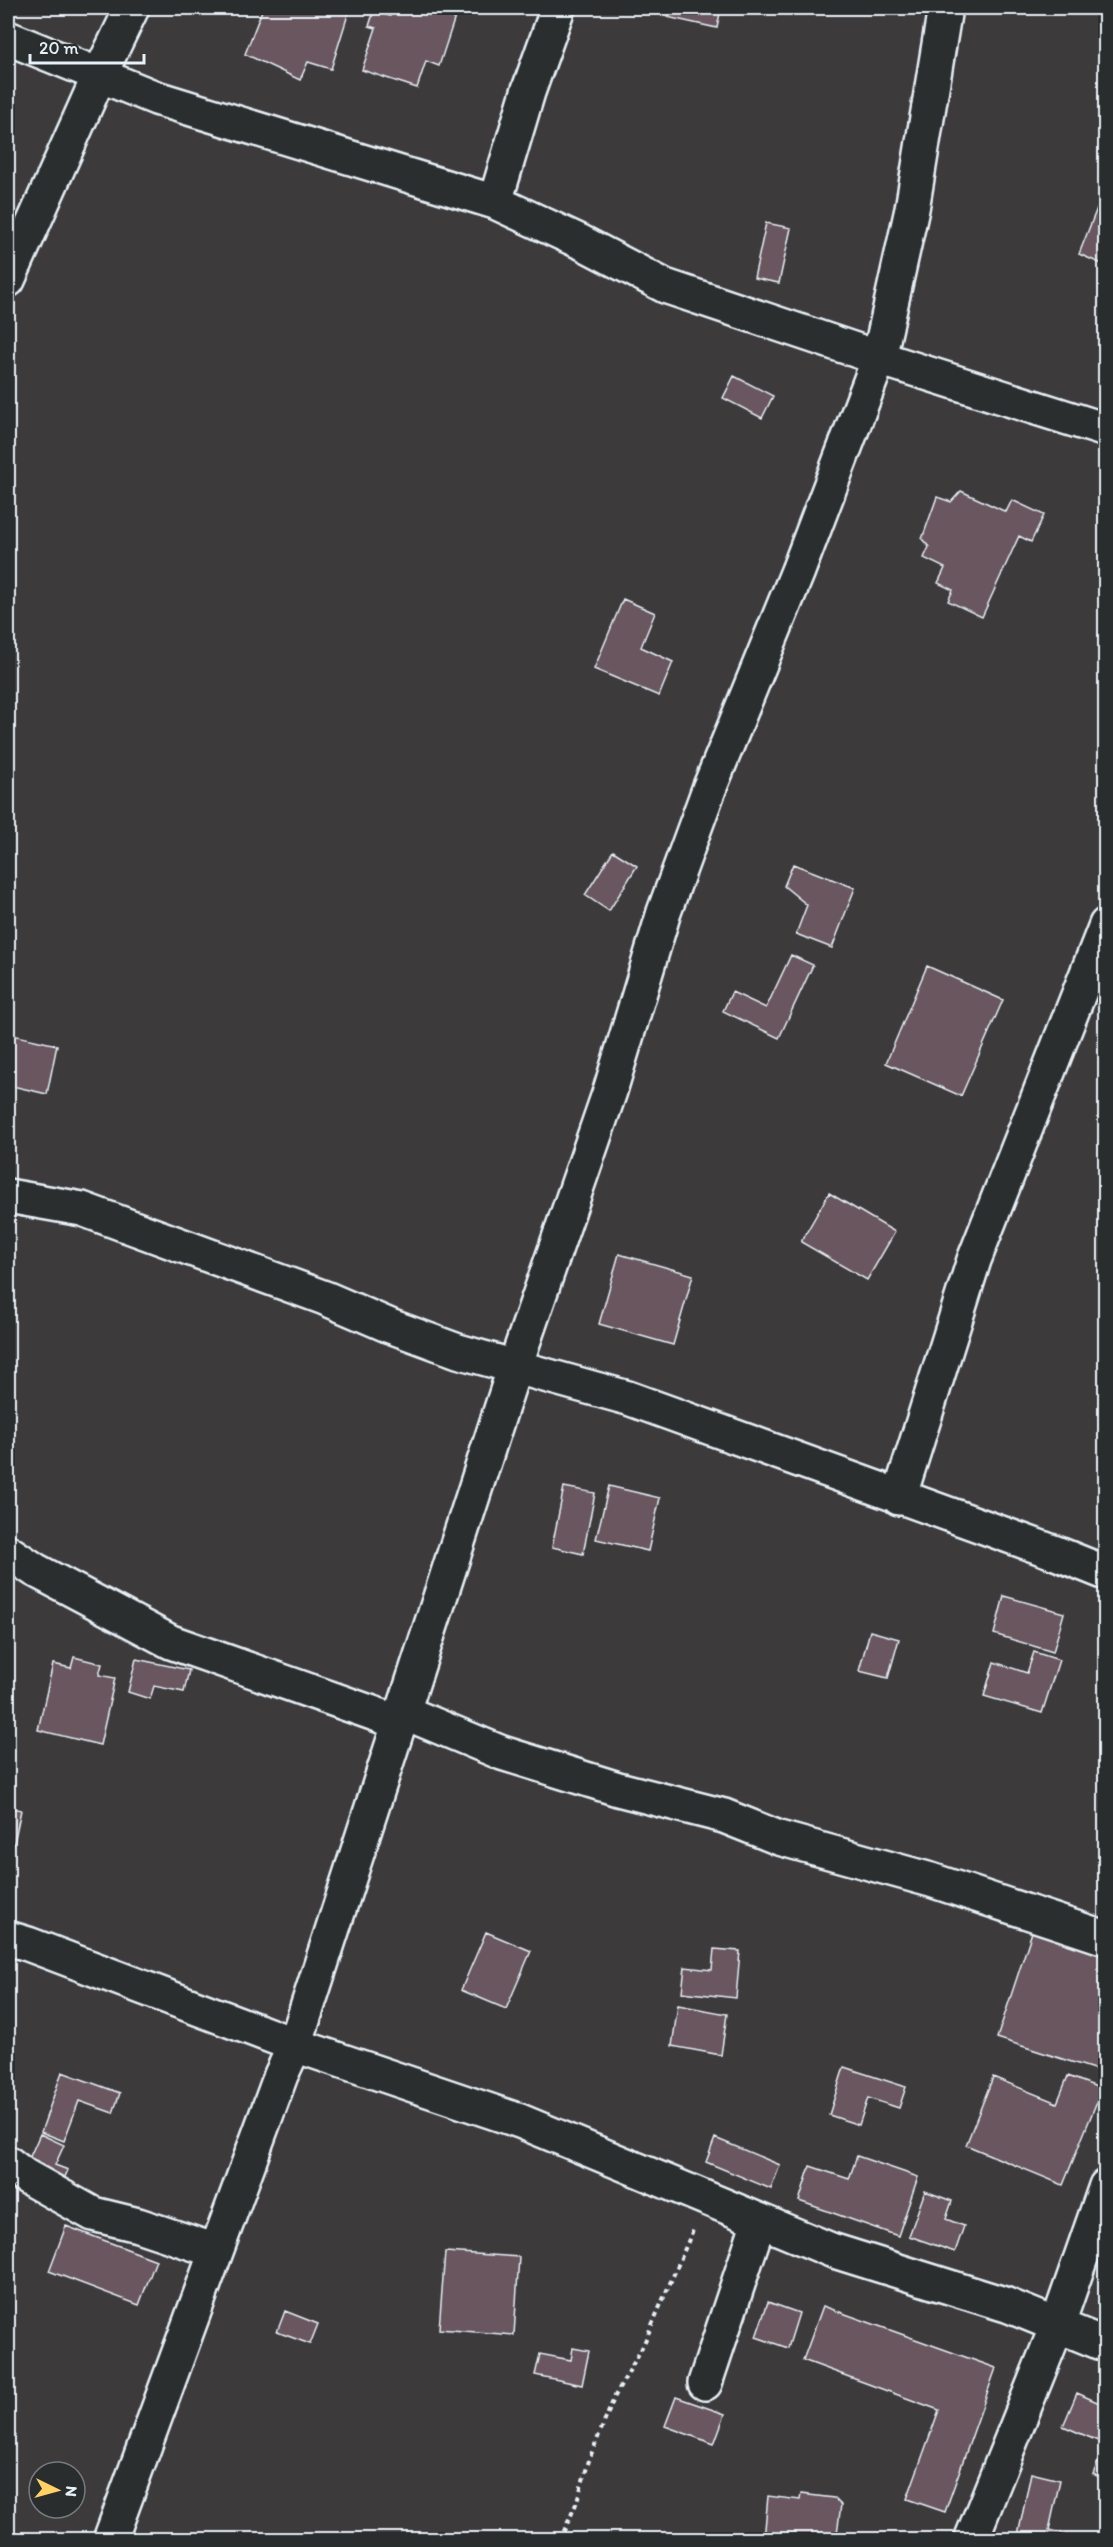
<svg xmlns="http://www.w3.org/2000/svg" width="1113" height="2547" viewBox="0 0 1113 2547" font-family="Itim,sans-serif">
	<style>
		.building { fill: #69575e; stroke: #e8f1f8; stroke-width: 1.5 }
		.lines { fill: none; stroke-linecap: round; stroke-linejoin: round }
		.minor-casing { stroke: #e8f1f8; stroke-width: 38 }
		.path { stroke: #e8f1f8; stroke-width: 4; stroke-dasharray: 4.5 4.5; stroke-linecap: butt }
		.minor { stroke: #2a2d2e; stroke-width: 33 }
	</style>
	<rect width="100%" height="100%" fill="#3d3a3c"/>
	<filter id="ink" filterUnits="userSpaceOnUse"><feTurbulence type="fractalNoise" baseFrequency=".0167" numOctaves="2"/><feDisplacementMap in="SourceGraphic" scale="12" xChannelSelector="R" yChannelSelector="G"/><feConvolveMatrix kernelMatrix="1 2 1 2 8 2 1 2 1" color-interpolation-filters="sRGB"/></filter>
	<g filter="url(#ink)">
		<path class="building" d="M 263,8 L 350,8 L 331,69 L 308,62 L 300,80 L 245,54 Z
			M 393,8 L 458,8 L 439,66 L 426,61 L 417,88 L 362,70 L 376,28 L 369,26 L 374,11 L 390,16 Z
			M 669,8 L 721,8 L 717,28 L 667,17 Z
			M 1101,198 L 1106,200 L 1106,255 L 1102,264 L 1079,254 Z
			M 766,223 L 791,228 L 779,283 L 754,278 Z
			M 734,376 L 773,396 L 762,418 L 723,398 Z
			M 961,491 L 1006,512 L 1012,500 L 1044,515 L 1031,542 L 1019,536 L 982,617 L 948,601 L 953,590 L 938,583 L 945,568 L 924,558 L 929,547 L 922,539 L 937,497 L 951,502 Z
			M 623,599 L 655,613 L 641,647 L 673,662 L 659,696 L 594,669 Z
			M 613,851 L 637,866 L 609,911 L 585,895 Z
			M 793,864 L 855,888 L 832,948 L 796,934 L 807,905 L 784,886 Z
			M 791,955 L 813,965 L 779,1038 L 723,1011 L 732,992 L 766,1008 Z
			M 927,966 L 1003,1000 L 961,1096 L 886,1063 Z
			M 8,1034 L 57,1045 L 47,1094 L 8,1085 Z
			M 829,1193 L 895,1232 L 867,1280 L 801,1242 Z
			M 619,1254 L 693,1275 L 673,1345 L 599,1324 Z
			M 8,1304 L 14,1305 L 8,1336 Z
			M 609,1486 L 660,1498 L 648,1551 L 596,1539 Z
			M 564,1487 L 595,1493 L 583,1554 L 552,1547 Z
			M 1004,1596 L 1064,1613 L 1053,1652 L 994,1634 Z
			M 870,1631 L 899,1639 L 888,1678 L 859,1671 Z
			M 1034,1652 L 1059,1660 L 1042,1713 L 984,1696 L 994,1662 L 1027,1673 Z
			M 74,1657 L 102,1664 L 99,1675 L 115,1678 L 100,1745 L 38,1730 L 53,1664 L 71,1668 Z
			M 136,1659 L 189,1670 L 184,1692 L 154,1686 L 150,1699 L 128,1692 Z
			M 8,1807 L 21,1810 L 10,1862 L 8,1862 Z
			M 486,1932 L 531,1951 L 506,2009 L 461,1990 Z
			M 1032,1932 L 1106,1956 L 1106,2073 L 997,2038 Z
			M 714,1949 L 740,1951 L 736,1998 L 682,1992 L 685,1967 L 712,1970 Z
			M 678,2005 L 727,2014 L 721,2055 L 672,2046 Z
			M 844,2067 L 906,2087 L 899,2108 L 868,2098 L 859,2125 L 829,2115 Z
			M 62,2072 L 120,2093 L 113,2113 L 79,2101 L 64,2141 L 41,2132 Z
			M 1068,2076 L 1102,2089 L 1063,2185 L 966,2145 L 993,2077 L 1057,2103 Z
			M 40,2134 L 64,2145 L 55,2165 L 68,2170 L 53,2204 L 16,2188 Z
			M 715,2138 L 780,2165 L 771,2189 L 706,2162 Z
			M 857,2156 L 918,2177 L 898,2236 L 799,2201 L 810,2166 L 849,2179 Z
			M 925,2191 L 952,2201 L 946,2219 L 964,2226 L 955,2252 L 909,2236 Z
			M 66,2226 L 156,2260 L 139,2305 L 49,2271 Z
			M 445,2252 L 519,2257 L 514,2335 L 439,2329 Z
			M 768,2302 L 799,2313 L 788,2348 L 756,2337 Z
			M 823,2306 L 996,2368 L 945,2512 L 907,2499 L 939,2410 L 803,2360 Z
			M 285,2311 L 318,2324 L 310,2344 L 277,2332 Z
			M 573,2348 L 589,2351 L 582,2385 L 535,2375 L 540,2354 L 571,2360 Z
			M 1077,2393 L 1106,2406 L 1106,2480 L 1093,2474 L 1105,2444 L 1063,2426 Z
			M 676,2397 L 725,2414 L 714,2444 L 665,2426 Z
			M 1031,2473 L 1060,2480 L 1049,2530 L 1089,2540 L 1017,2540 Z
			M 801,2494 L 834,2498 L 841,2505 L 836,2540 L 764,2540 L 768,2496 L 800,2500 Z"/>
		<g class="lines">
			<g class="minor-casing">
				<path id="minor" d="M 8,38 L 156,98 L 495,202 L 581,242 L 665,286 L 879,358 L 1106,430
					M 495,202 L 528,92 L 558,8
					M 8,280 L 99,76 L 132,8
					M 8,1196 L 82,1209 L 325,1298 L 390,1326 L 458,1351 L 628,1398 L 1056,1553 L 1106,1573
					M 899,1498 L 974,1260 L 1106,925
					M 8,1552 L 35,1570 L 171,1642 L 398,1722
					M 401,1711 L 502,1753 L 618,1789 L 724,1816 L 779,1838 L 931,1880 L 1106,1938
					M 8,1938 L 28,1944 L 295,2045 L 520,2121 L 831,2250 L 1007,2305 L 1106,2345
					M 8,2163 L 25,2176 L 93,2214 L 138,2225 L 216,2251
					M 705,2383 L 759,2221
					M 110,2540 L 281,2075 L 295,2045 L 515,1366 L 610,1091 L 664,912 L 709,789 L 798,571 L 879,358 L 912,209 L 945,8
					M 971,2540 L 1057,2326 L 1106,2186"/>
			</g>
			<path class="path" d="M 560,2540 L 576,2504 L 590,2457 L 615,2396 L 642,2348 L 693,2230"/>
			<use href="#minor" class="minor"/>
		</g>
	</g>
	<rect width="1113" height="2547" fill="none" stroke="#2a2d2e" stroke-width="30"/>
	<rect x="15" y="15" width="1083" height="2517" fill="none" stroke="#e8f1f8" stroke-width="2" filter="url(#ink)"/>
	<g transform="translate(57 2490) rotate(95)"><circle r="28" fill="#2a2d2e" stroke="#767b7f" stroke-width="1.5"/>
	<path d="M0-4.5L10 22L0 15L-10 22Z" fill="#ffd166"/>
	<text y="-9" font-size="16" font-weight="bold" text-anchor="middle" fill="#e8f1f8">N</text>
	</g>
	<path d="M30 54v9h114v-9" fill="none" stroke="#e8f1f8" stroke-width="3"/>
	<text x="39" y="54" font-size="18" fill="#e8f1f8" stroke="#2a2d2e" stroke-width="4.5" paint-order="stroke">20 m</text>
</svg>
